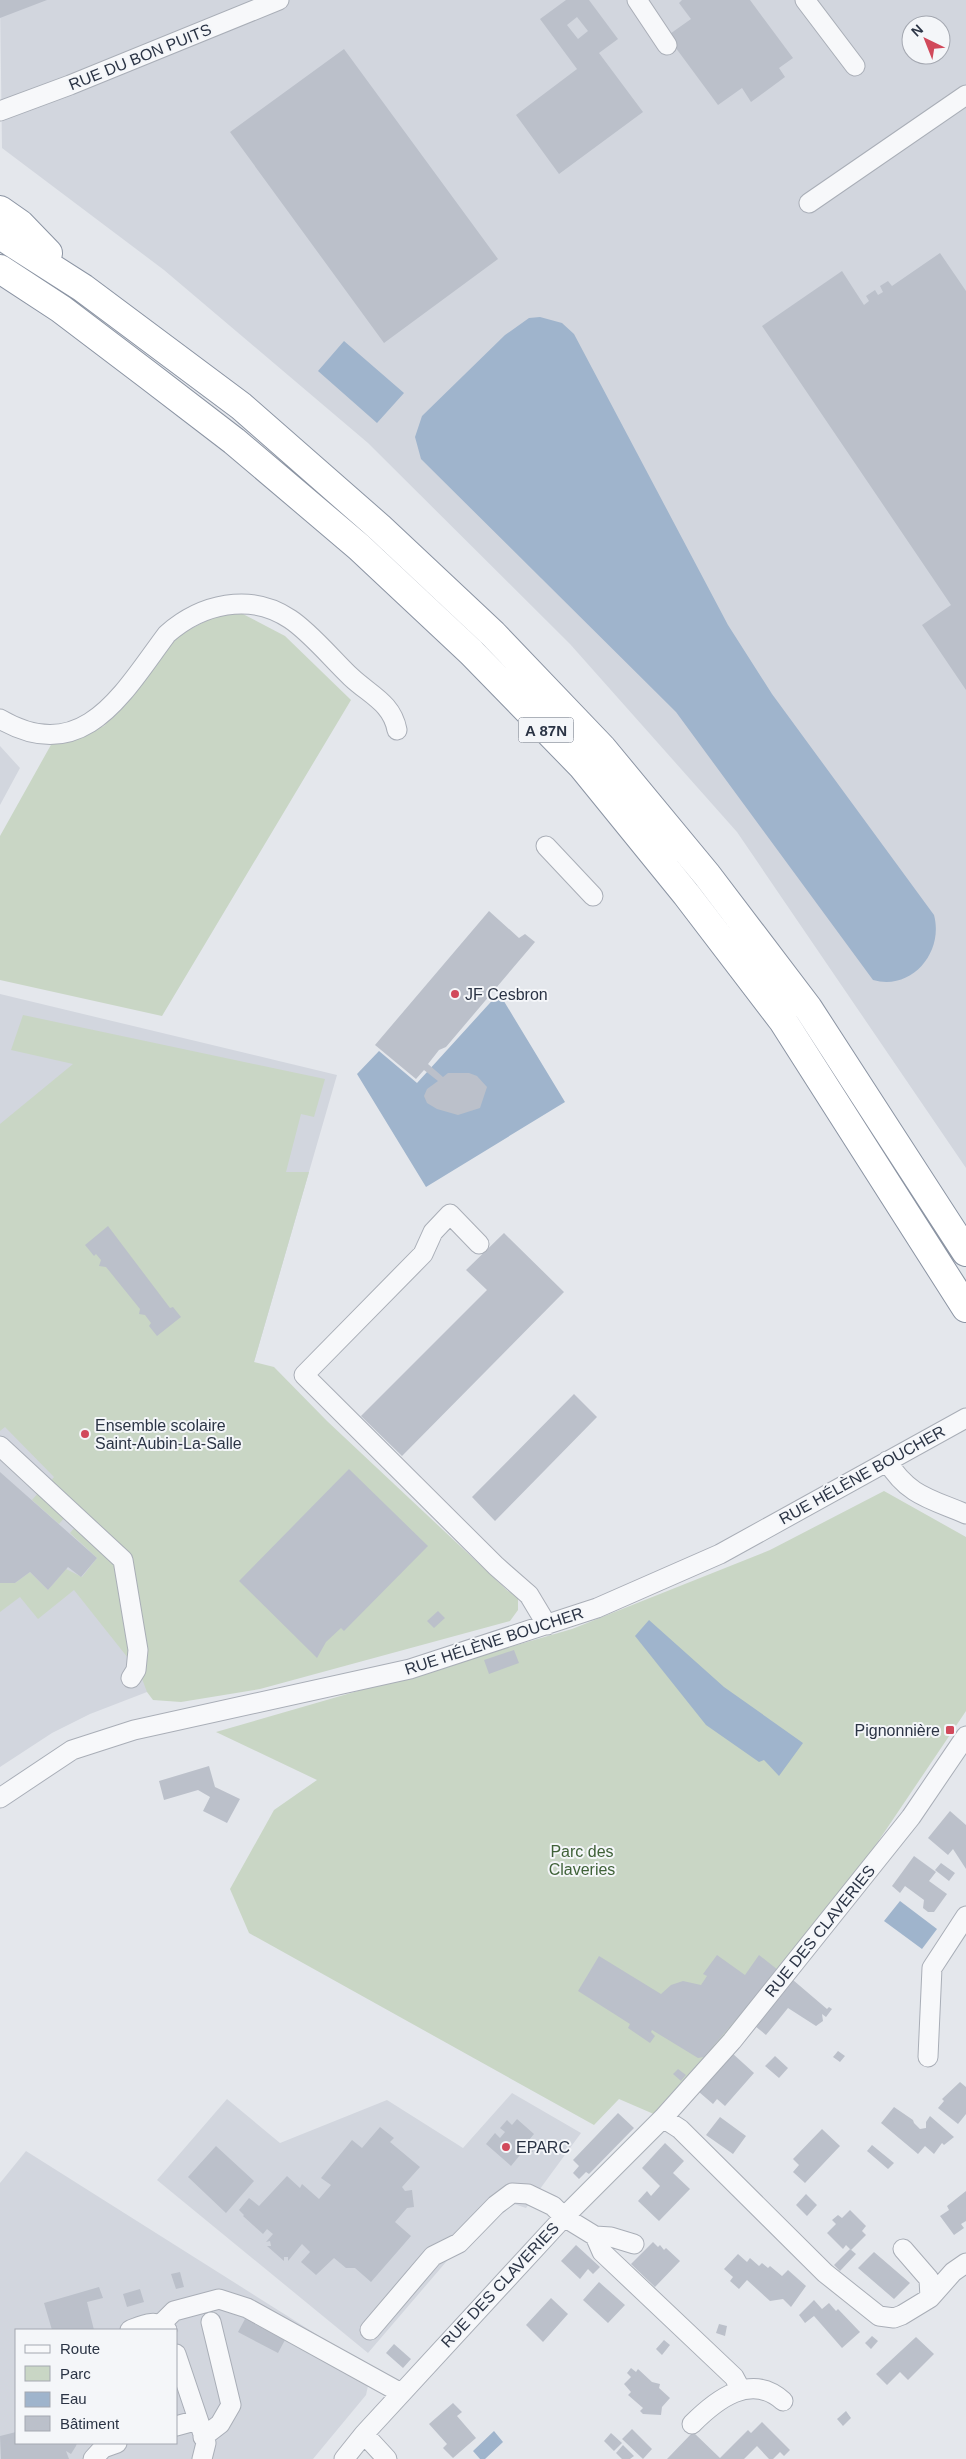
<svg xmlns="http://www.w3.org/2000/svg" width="966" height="2459" viewBox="0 0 966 2459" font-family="Helvetica,sans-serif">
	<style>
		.built { fill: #d2d6de; fill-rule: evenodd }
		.green { fill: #c9d6c5 }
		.water { fill: #9fb4cc }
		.building { fill: #bbc0ca; fill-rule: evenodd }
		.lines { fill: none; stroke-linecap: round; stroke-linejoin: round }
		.minor-casing { stroke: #a9aeb7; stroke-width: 21 }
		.highway-casing { stroke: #8b94a3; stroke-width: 30 }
		.minor { stroke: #f7f8fa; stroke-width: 19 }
		.highway { stroke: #fff; stroke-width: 28 }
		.poi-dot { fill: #d1495b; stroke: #f4f6f9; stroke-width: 2 }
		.labels { text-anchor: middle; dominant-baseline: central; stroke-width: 4; stroke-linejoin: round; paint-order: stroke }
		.shield { fill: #f4f6f9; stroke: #676e7b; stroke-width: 1 }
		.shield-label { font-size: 15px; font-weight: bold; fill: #2b3445 }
		.street-label { font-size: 16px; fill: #2b3445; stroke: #f4f6f9 }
		.poi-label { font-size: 16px; fill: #2b3445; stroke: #f4f6f9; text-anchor: start }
		.park-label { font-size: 16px; fill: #3f6138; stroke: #f4f6f9 }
	</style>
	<rect width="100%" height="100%" fill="#e4e7ec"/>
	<path class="built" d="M 0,0 L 966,0 L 966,1168 L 737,832 L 570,644 L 368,443 L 164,270 L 2,148 ZM 911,25 L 941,25 L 941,55 L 911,55 Z
		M 0,746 L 20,768 L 0,805 Z
		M 0,994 L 337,1075 L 254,1362 L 147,1692 L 90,1714 L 52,1733 L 0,1767 Z
		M 512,2093 L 581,2133 L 526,2208 L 511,2203 L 458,2248 L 368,2353 L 157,2180 L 227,2099 L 280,2143 L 387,2100 L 463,2148 Z
		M 26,2151 L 335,2346 L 369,2381 L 366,2395 L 313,2459 L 0,2459 L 0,2183 ZM 16,2330 L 176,2330 L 176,2443 L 16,2443 Z"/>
	<path class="green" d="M 239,612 L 285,636 L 351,700 L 162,1016 L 0,980 L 0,836 L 52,743 L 104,726 L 175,637 L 216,616 Z
		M 23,1015 L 325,1079 L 314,1117 L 301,1114 L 286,1172 L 309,1172 L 254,1362 L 274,1367 L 327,1421 L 508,1591 L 518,1596 L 518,1610 L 510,1621 L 260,1689 L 181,1702 L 153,1700 L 147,1692 L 141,1676 L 129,1558 L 49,1483 L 54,1477 L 5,1427 L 0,1431 L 0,1124 L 73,1064 L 11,1050 Z
		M 884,1491 L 966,1537 L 966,1711 L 873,1849 L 730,2038 L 656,2115 L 619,2099 L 594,2125 L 249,1933 L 230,1889 L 274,1810 L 317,1780 L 216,1732 L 572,1629 L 770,1550 Z
		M 39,1492 L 66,1516 L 59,1524 L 32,1500 Z
		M 76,1526 L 114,1561 L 131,1648 L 128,1658 L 74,1590 L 38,1619 L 20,1597 L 0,1612 L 0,1583 L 15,1583 L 30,1572 L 48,1590 L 66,1569 L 82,1577 L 97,1558 L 70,1533 Z"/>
	<path class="water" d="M 540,317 L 562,323 L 574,334 L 728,625 L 772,694 L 934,915 C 944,952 912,991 873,980 L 676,712 L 421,459 L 415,437 L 422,416 L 505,335 L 529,318 Z
		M 344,341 L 404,393 L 377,423 L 318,371 Z
		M 499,993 L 565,1102 L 426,1187 L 357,1074 L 379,1051 L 417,1083 Z
		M 649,1620 L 724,1687 L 803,1743 L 779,1776 L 764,1760 L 759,1762 L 706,1725 L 635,1636 Z
		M 900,1901 L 937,1929 L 922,1949 L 884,1921 Z
		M 494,2431 L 503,2442 L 485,2459 L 480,2459 L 473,2451 Z"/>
	<path class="building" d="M 0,0 L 47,0 L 0,18 Z
		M 566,0 L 589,0 L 618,39 L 599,53 L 643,112 L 559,174 L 516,115 L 577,69 L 540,19 ZM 577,17 L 588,31 L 578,39 L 567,25 Z
		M 682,0 L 750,0 L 793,58 L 779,68 L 785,77 L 751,102 L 742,88 L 718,105 L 667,36 L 691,19 L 679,3 Z
		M 344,49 L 498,259 L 384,343 L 230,132 Z
		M 940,253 L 966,291 L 966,690 L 922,625 L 951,605 L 762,326 L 842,271 L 864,305 L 869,301 L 866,296 L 875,290 L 878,295 L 883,292 L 880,286 L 888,281 L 892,286 Z
		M 489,911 L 519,938 L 525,934 L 535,942 L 446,1047 L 439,1050 L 428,1064 L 443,1077 L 448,1073 L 469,1073 L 477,1076 L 487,1087 L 480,1108 L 458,1115 L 437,1109 L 427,1103 L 424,1096 L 427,1089 L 438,1081 L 424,1070 L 416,1079 L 375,1045 Z
		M 108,1226 L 170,1308 L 173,1307 L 181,1317 L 157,1336 L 149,1326 L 151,1323 L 145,1315 L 139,1314 L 140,1309 L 106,1267 L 99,1266 L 101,1260 L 96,1254 L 94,1256 L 85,1245 Z
		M 504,1233 L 564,1292 L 402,1456 L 361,1416 L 487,1290 L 466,1270 Z
		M 574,1394 L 597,1417 L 495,1521 L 472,1497 Z
		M 349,1469 L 428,1546 L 344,1631 L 341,1628 L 326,1642 L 317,1658 L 239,1581 Z
		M 0,1472 L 97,1558 L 81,1577 L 68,1567 L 48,1590 L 30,1572 L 15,1583 L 0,1583 Z
		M 438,1611 L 445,1618 L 434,1628 L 427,1621 Z
		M 514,1650 L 519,1663 L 489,1674 L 484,1660 Z
		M 209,1766 L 215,1787 L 240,1799 L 227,1823 L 203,1811 L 210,1797 L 198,1790 L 164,1800 L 159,1781 Z
		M 950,1811 L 966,1825 L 966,1869 L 953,1849 L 948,1855 L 928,1838 Z
		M 914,1856 L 936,1872 L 929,1881 L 947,1894 L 934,1912 L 928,1912 L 923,1908 L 924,1900 L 905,1886 L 900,1893 L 892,1886 Z
		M 941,1863 L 955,1873 L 949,1881 L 935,1870 Z
		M 717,1955 L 745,1975 L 759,1955 L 778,1970 L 704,2057 L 698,2058 L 652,2030 L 651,2032 L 655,2036 L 650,2043 L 628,2028 L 630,2024 L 578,1991 L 599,1956 L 661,1994 L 671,1985 L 683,1981 L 701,1985 L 707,1976 L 703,1974 Z
		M 793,1980 L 827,2009 L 829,2007 L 832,2009 L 826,2017 L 822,2014 L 823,2021 L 816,2026 L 788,2008 L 766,2035 L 755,2026 Z
		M 838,2051 L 845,2056 L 840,2062 L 833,2057 Z
		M 732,2053 L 754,2073 L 725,2106 L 717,2099 L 713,2104 L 699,2092 Z
		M 775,2056 L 788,2068 L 779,2078 L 765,2066 Z
		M 678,2069 L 686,2075 L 681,2081 L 673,2074 Z
		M 960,2082 L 966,2087 L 966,2114 L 958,2124 L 938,2108 L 944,2101 L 942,2099 Z
		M 894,2107 L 913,2120 L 914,2123 L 920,2129 L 926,2128 L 926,2122 L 930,2116 L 954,2137 L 944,2145 L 942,2143 L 934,2154 L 925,2146 L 918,2154 L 881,2123 Z
		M 618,2113 L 634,2128 L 589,2174 L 586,2172 L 579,2179 L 573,2173 L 579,2166 L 573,2160 Z
		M 720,2117 L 746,2136 L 733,2154 L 706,2135 Z
		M 517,2119 L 534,2134 L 529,2140 L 537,2147 L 530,2154 L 522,2147 L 517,2152 L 520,2155 L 511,2166 L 486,2144 L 495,2133 L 500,2138 L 505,2132 L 500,2128 L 507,2120 L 512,2125 Z
		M 380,2127 L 394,2138 L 390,2142 L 420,2167 L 402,2187 L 405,2191 L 412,2190 L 414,2207 L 407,2208 L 395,2222 L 411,2236 L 371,2282 L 355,2268 L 346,2268 L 334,2258 L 316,2275 L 301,2262 L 310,2252 L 302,2244 L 288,2261 L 288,2257 L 284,2257 L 284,2261 L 267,2246 L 271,2246 L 270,2241 L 266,2242 L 273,2234 L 267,2229 L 263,2234 L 243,2216 L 244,2215 L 239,2210 L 249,2198 L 259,2206 L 287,2176 L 300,2188 L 302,2184 L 319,2199 L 331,2185 L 321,2178 L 352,2140 L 362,2148 Z
		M 822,2129 L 840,2146 L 805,2183 L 793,2172 L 799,2165 L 793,2159 Z
		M 665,2143 L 684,2161 L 673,2173 L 690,2189 L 659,2221 L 638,2201 L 647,2191 L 651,2196 L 660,2186 L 642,2168 Z
		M 872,2145 L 894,2163 L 888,2169 L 867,2151 Z
		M 216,2146 L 254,2181 L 226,2213 L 188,2177 Z
		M 966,2191 L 966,2221 L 961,2224 L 964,2228 L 954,2235 L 940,2216 L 949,2210 L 947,2206 Z
		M 806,2194 L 817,2205 L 807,2216 L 796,2205 Z
		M 850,2210 L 866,2226 L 862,2231 L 866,2235 L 851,2250 L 846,2245 L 843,2249 L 827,2233 L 836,2224 L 832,2220 L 838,2215 L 842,2218 Z
		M 653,2242 L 658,2247 L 660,2245 L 664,2250 L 666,2248 L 680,2261 L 655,2287 L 631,2264 Z
		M 576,2245 L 600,2267 L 593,2274 L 588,2269 L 580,2279 L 561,2261 Z
		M 850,2249 L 856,2254 L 840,2271 L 834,2265 Z
		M 874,2252 L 910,2283 L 894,2299 L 858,2268 Z
		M 738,2254 L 747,2262 L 750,2258 L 759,2266 L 762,2263 L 768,2268 L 770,2266 L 782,2276 L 788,2270 L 806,2286 L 791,2307 L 783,2299 L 770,2301 L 747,2280 L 739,2289 L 730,2281 L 733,2277 L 724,2269 Z
		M 180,2272 L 184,2287 L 176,2289 L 171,2274 Z
		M 599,2282 L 625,2305 L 608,2323 L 583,2300 Z
		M 99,2287 L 103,2298 L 87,2302 L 94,2330 L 52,2330 L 44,2303 Z
		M 140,2289 L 144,2302 L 127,2307 L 123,2294 Z
		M 551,2298 L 568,2314 L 543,2342 L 526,2325 Z
		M 814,2300 L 822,2309 L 829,2303 L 836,2311 L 838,2309 L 860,2332 L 842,2348 L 814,2316 L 805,2323 L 799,2315 Z
		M 245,2319 L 285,2340 L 278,2353 L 238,2332 Z
		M 719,2324 L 727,2326 L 725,2336 L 716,2333 Z
		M 872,2336 L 878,2341 L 871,2349 L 865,2343 Z
		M 916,2337 L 934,2354 L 908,2380 L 900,2372 L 887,2385 L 876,2374 Z
		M 664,2340 L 670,2345 L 662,2355 L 656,2349 Z
		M 394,2344 L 411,2359 L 403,2368 L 386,2353 Z
		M 631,2368 L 636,2372 L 638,2369 L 652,2382 L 660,2384 L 659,2388 L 670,2398 L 662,2407 L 661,2415 L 643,2414 L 640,2411 L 643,2408 L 628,2395 L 631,2392 L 624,2384 L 631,2377 L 627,2373 Z
		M 453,2403 L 462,2412 L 457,2416 L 476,2438 L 453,2458 L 443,2448 L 447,2444 L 429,2424 Z
		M 846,2411 L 851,2418 L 843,2426 L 837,2419 Z
		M 762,2422 L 790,2450 L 784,2456 L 780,2452 L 773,2459 L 769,2459 L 757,2446 L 744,2459 L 667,2459 L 693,2432 L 720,2458 L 748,2430 L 751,2433 Z
		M 632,2429 L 652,2449 L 643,2459 L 622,2439 Z
		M 16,2432 L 16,2443 L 77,2443 L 76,2446 L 71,2454 L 66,2451 L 69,2459 L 1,2459 L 0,2436 Z
		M 611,2433 L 622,2443 L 614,2451 L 604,2441 Z
		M 623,2445 L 634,2456 L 630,2459 L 622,2459 L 616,2453 Z"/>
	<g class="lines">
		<g class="minor-casing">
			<path id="minor" d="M 637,0 L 667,45
				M 805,0 L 855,66
				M 0,111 L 70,85 L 279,0
				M 809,203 L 966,95
				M 0,719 C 84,768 124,691 167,634 C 201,604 250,592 290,619 C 310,632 333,660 351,677 C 370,695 392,703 397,730
				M 546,846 L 593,896
				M 479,1244 L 450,1214 L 433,1232 L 423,1254 L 304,1375 L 496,1566 L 529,1595 L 547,1625
				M 0,1446 L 123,1560 L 138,1650 L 136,1670 L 131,1678
				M 887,1461 C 908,1496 931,1499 966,1514
				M 0,1798 L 72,1750 L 134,1730 L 410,1669 L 597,1608 L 720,1554 L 966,1418
				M 928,2057 L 932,1968 L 966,1916
				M 663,2118 L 680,2129 L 825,2273 L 879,2316 L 894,2318 L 902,2315 L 930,2298 L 953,2272 L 966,2263
				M 634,2244 L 611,2237 L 595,2236 L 602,2252 L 734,2377 L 741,2390
				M 903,2249 L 929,2279 L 930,2298
				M 161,2324 L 174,2311 L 219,2299 L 247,2308 L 401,2393
				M 130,2330 C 143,2325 157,2318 167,2330
				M 370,2330 L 433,2256 L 459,2243 L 496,2205 L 512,2193 L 528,2194 L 553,2206 L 564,2217 L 595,2236
				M 176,2354 L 206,2443 L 202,2459
				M 692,2424 C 716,2400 751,2372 783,2401
				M 176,2426 L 198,2420
				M 364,2434 L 387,2459
				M 203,2437 L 220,2424 L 231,2405 L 211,2322
				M 93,2459 L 103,2448 L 117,2443
				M 344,2459 L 364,2434 L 564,2217 L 663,2118 L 732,2041 L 911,1817 L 966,1736"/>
		</g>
		<g class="highway-casing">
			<path id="highway" d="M 0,210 L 20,224 L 48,253
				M 0,235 L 83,288 L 241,406 L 379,527 L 493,634 L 602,748 L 707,875 L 808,1008 L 966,1252
				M 0,269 L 61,309 L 148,375 L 234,441 L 359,547 L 471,652 L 582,766 L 686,894 L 783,1021 L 966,1308"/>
		</g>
		<use href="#minor" class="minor"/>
		<use href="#highway" class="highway"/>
	</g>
	<g class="poi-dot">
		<circle cx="455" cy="994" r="5"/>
		<circle cx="85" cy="1434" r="5"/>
		<rect x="945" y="1725" width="10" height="10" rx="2.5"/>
		<circle cx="506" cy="2147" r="5"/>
	</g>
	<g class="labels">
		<rect class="shield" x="518.5" y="717.5" width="55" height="25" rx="4"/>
		<g class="shield-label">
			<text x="546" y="730">A 87N</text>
		</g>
		<g class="street-label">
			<text transform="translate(140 57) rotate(-22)">RUE DU BON PUITS</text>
			<text transform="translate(862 1475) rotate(-29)">RUE HÉLÈNE BOUCHER</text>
			<text transform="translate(494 1641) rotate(-18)">RUE HÉLÈNE BOUCHER</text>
			<text transform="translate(820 1931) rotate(-51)">RUE DES CLAVERIES</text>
			<text transform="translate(500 2285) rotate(-47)">RUE DES CLAVERIES</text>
		</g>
		<g class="poi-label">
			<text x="465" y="994">JF Cesbron</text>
			<text x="95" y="1425">Ensemble scolaire<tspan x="95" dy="18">Saint-Aubin-La-Salle</tspan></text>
			<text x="940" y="1730" text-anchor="end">Pignonnière</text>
			<text x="516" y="2147">EPARC</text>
		</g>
		<g class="park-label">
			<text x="582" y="1851">Parc des<tspan x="582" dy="18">Claveries</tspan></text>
		</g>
	</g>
	<rect x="15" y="2329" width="162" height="115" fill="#f4f6f9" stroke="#a4a8b1"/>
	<rect x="25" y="2345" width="25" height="8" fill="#f7f8fa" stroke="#a4a8b1"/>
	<text x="60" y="2354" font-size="15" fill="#2b3445">Route</text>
	<rect x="25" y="2366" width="25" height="15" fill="#c9d6c5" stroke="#a4a8b1"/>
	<text x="60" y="2379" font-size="15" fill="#2b3445">Parc</text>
	<rect x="25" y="2392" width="25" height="15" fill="#9fb4cc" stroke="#a4a8b1"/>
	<text x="60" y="2404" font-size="15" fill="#2b3445">Eau</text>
	<rect x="25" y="2416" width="25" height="15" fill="#bbc0ca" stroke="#a4a8b1"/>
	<text x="60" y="2429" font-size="15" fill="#2b3445">Bâtiment</text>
	<g transform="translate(926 40) rotate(317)"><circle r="24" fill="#f4f6f9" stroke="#a4a8b1"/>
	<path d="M0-4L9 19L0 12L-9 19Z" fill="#d1495b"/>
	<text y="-8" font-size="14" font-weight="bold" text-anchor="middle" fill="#2b3445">N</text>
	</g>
</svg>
